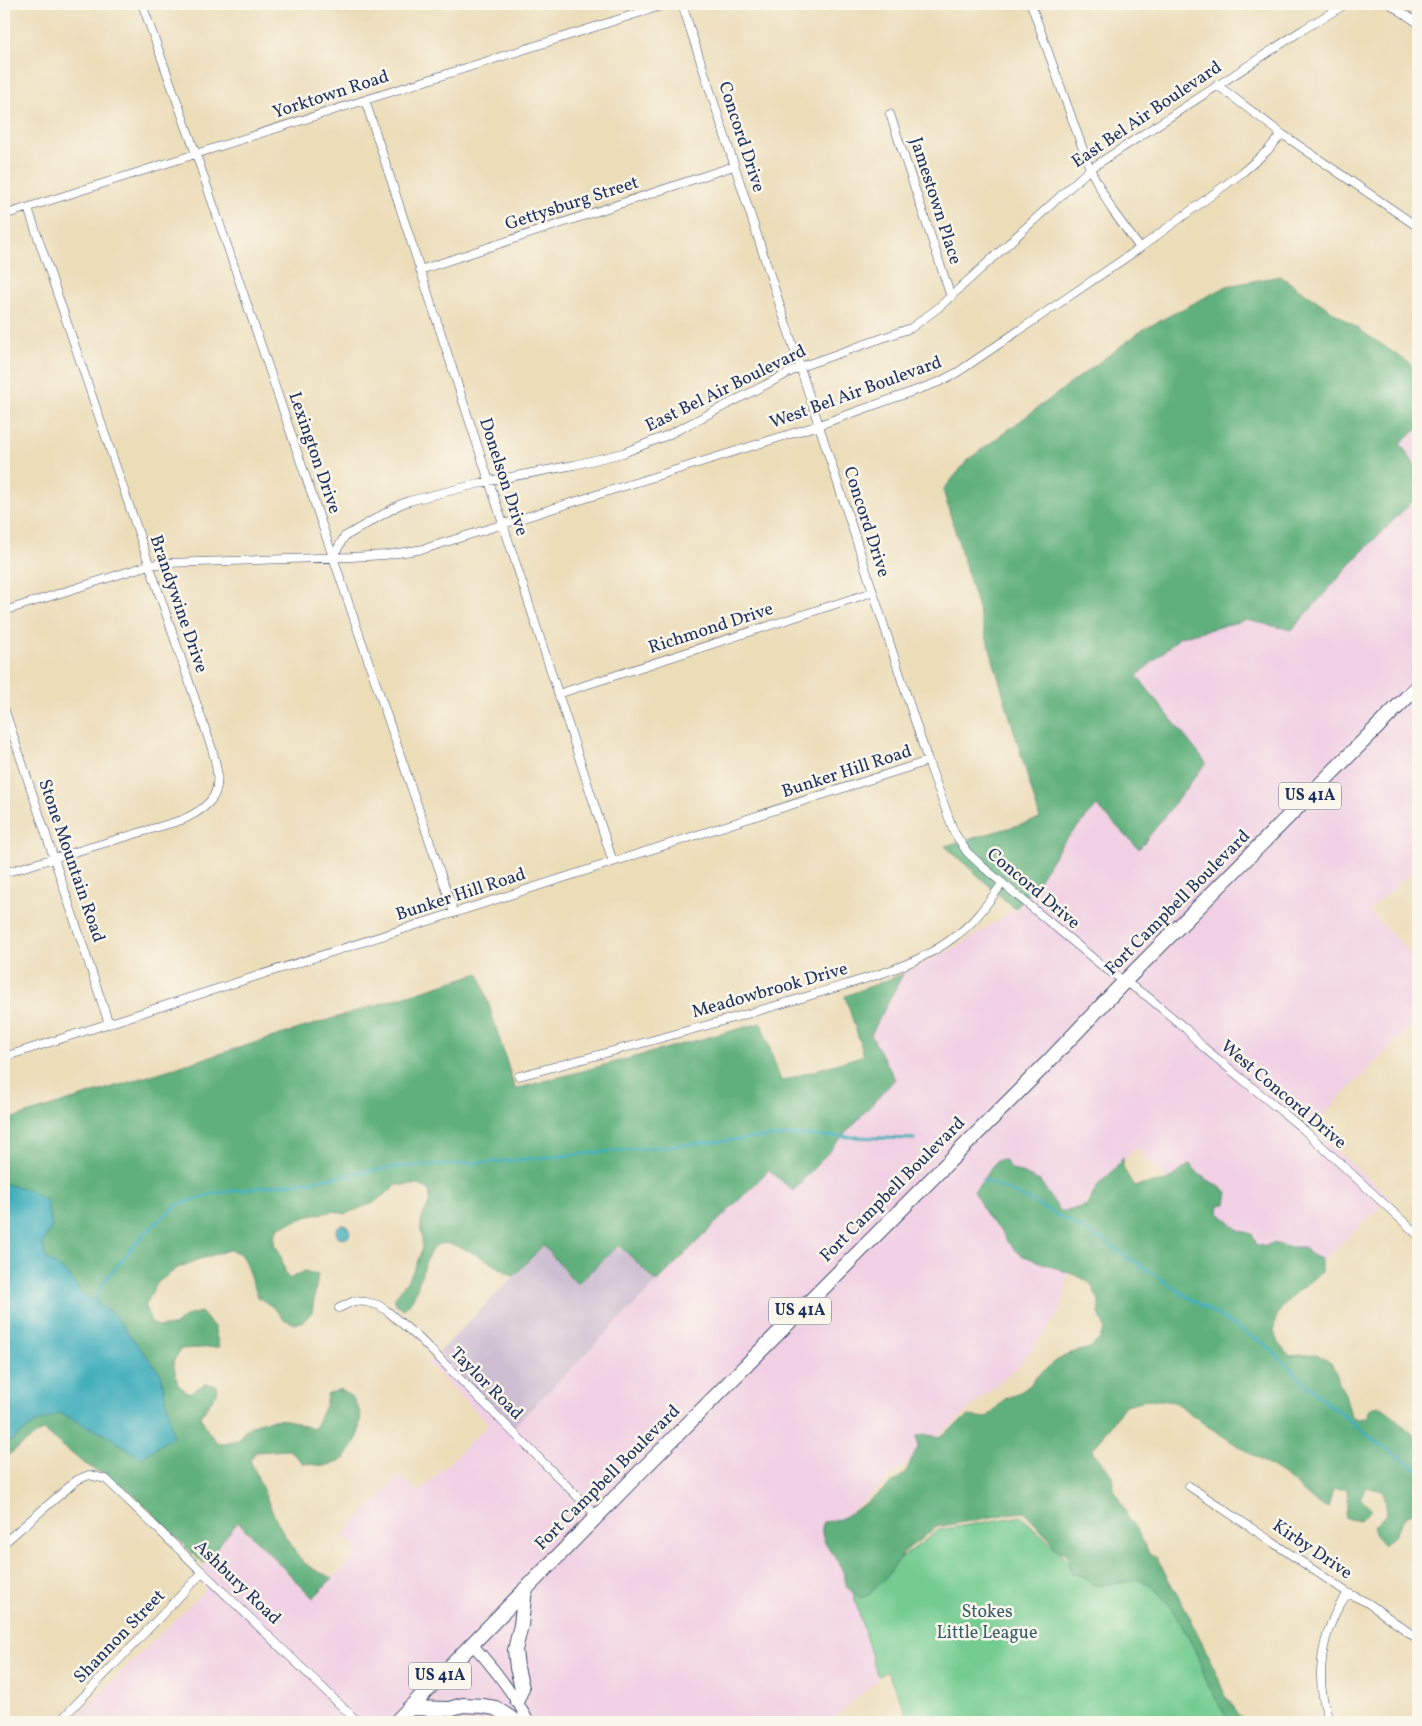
<svg xmlns="http://www.w3.org/2000/svg" width="1422" height="1726" viewBox="0 0 1422 1726" font-family="Vollkorn,serif">
	<style>
		.built { fill: #f1d0e3 }
		.industrial { fill: #cebed1 }
		.green { fill: #74cc91; stroke: #487e78 }
		.forest { fill: #5fb07b; stroke: #3d706c }
		.water { fill: #3eadbb; stroke: #2c6e8c }
		.lines { fill: none; stroke-linecap: round; stroke-linejoin: round }
		.stream { stroke: #3eadbb; stroke-width: 3 }
		.minor-casing { stroke: #3a496c; stroke-width: 9 }
		.tertiary-casing { stroke: #3a496c; stroke-width: 12 }
		.trunk-casing { stroke: #3a496c; stroke-width: 16 }
		.minor { stroke: #fff; stroke-width: 8 }
		.tertiary { stroke: #fff; stroke-width: 10 }
		.trunk { stroke: #fff; stroke-width: 14 }
		.labels { text-anchor: middle; dominant-baseline: central; stroke-width: 5; stroke-linejoin: round; paint-order: stroke }
		.shield { fill: #fbf7ec; stroke: #5e6b89; stroke-width: 1 }
		.shield-label { font-size: 16px; font-weight: bold; fill: #1b2f5e }
		.street-label { font-size: 18px; fill: #1b2f5e; stroke: #fbf7ec }
		.park-label { font-size: 18px; fill: #365e6d; stroke: #fbf7ec }
	</style>
	<rect width="100%" height="100%" fill="#fbf7ec"/>
	<filter id="ink" filterUnits="userSpaceOnUse"><feTurbulence type="fractalNoise" baseFrequency=".02" numOctaves="2"/><feDisplacementMap in="SourceGraphic" scale="10" xChannelSelector="R" yChannelSelector="G"/><feConvolveMatrix kernelMatrix="1 2 1 2 8 2 1 2 1" color-interpolation-filters="sRGB"/></filter>
	<filter id="wash" filterUnits="userSpaceOnUse"><feTurbulence type="fractalNoise" baseFrequency=".0096" numOctaves="4" result="noise"/><feDisplacementMap in="SourceGraphic" scale="20" xChannelSelector="R" yChannelSelector="G"/><feGaussianBlur stdDeviation="1.12" result="paint"/><feColorMatrix in="noise" values="0 0 0 0 0 0 0 0 0 0 0 0 0 0 0 0 0 1.4 0 .05"/><feComposite in="paint" operator="in"/></filter>
	<g filter="url(#wash)">
		<rect width="100%" height="100%" fill="#ecddb9"/>
		<path class="built" d="M 1418,429 L 1418,470 L 1400,443 Z
			M 1418,496 L 1418,867 L 1369,911 L 1418,961 L 1418,1020 L 1310,1128 L 1391,1198 L 1302,1280 L 1165,1178 L 1136,1147 L 1085,1202 L 1060,1312 L 1020,1365 L 822,1537 L 844,1563 L 878,1680 L 830,1722 L 71,1722 L 205,1590 L 203,1564 L 238,1521 L 313,1598 L 359,1551 L 342,1536 L 399,1476 L 419,1492 L 489,1424 L 427,1363 L 439,1352 L 513,1427 L 769,1170 L 793,1190 L 895,1079 L 871,1035 L 903,974 L 963,943 L 1015,909 L 1032,891 L 1062,844 L 1097,806 L 1140,849 L 1137,676 L 1180,637 L 1246,620 L 1292,630 L 1358,556 Z"/>
		<path class="industrial" d="M 542,1244 L 577,1284 L 619,1245 L 657,1282 L 513,1427 L 439,1352 L 514,1276 Z"/>
		<path class="green" d="M 1021,1516 L 1094,1584 L 1153,1570 L 1236,1722 L 911,1722 L 887,1672 L 877,1675 L 853,1593 L 939,1530 Z"/>
		<path class="forest" d="M 1280,276 L 1418,369 L 1418,429 L 1400,443 L 1418,470 L 1418,496 L 1358,556 L 1292,630 L 1246,620 L 1180,637 L 1137,676 L 1206,763 L 1139,849 L 1097,806 L 1062,844 L 1032,891 L 1015,909 L 945,846 L 1040,819 L 943,490 L 969,459 L 1144,329 L 1227,286 Z
			M 479,973 L 515,1089 L 761,1023 L 781,1081 L 864,1055 L 845,996 L 903,974 L 871,1035 L 895,1079 L 793,1191 L 769,1170 L 657,1282 L 619,1245 L 577,1284 L 543,1245 L 514,1276 C 498,1268 453,1236 437,1245 C 427,1251 424,1269 420,1279 C 416,1291 414,1301 404,1309 L 397,1306 L 394,1298 C 407,1283 418,1266 422,1247 C 423,1239 420,1231 421,1223 C 423,1208 433,1207 429,1190 L 419,1185 L 397,1185 L 373,1203 L 345,1214 L 334,1211 L 306,1217 L 279,1227 L 274,1236 L 274,1244 C 284,1255 281,1267 289,1279 L 305,1271 L 318,1275 L 312,1312 L 304,1321 L 295,1324 L 283,1319 L 274,1308 L 258,1297 L 244,1260 L 239,1253 L 229,1250 L 197,1260 L 178,1268 L 158,1282 L 151,1294 L 145,1307 L 151,1322 L 160,1327 L 174,1326 L 186,1316 L 201,1312 L 214,1327 L 219,1347 L 181,1349 L 173,1362 L 178,1385 L 189,1393 L 205,1384 L 216,1385 L 217,1393 L 207,1406 L 201,1416 C 205,1428 210,1436 220,1444 L 238,1440 C 240,1437 242,1433 245,1430 C 254,1422 274,1418 287,1420 C 296,1422 304,1427 314,1429 L 325,1406 L 327,1395 L 340,1389 L 353,1398 L 361,1414 L 358,1437 L 344,1459 L 325,1466 L 303,1463 L 289,1450 L 256,1452 L 250,1460 C 265,1492 277,1530 300,1558 C 308,1568 321,1573 333,1578 L 313,1598 L 238,1522 L 203,1564 L 128,1489 L 82,1462 L 43,1430 L 4,1458 L 4,1121 Z
			M 1123,1158 L 1123,1168 L 1134,1186 L 1167,1181 L 1190,1164 L 1200,1175 L 1228,1192 L 1226,1204 L 1219,1205 L 1218,1212 L 1239,1230 L 1252,1234 L 1257,1245 L 1265,1246 L 1273,1243 L 1288,1247 L 1304,1247 L 1313,1256 L 1321,1259 L 1321,1272 C 1305,1287 1265,1311 1276,1338 C 1278,1344 1286,1351 1290,1356 L 1317,1354 L 1331,1363 L 1337,1374 L 1339,1383 L 1345,1394 L 1351,1416 L 1358,1419 L 1368,1417 L 1369,1410 L 1378,1406 L 1385,1409 L 1418,1439 L 1418,1509 L 1417,1508 L 1404,1518 L 1394,1535 L 1384,1545 L 1376,1536 L 1373,1527 L 1386,1514 L 1383,1491 L 1366,1487 L 1360,1498 L 1372,1509 L 1359,1521 L 1345,1518 L 1348,1503 L 1347,1489 L 1333,1489 L 1328,1508 L 1314,1501 L 1287,1477 L 1207,1426 L 1175,1402 L 1151,1399 L 1125,1405 L 1092,1451 L 1105,1466 L 1112,1476 L 1114,1489 L 1127,1515 L 1139,1534 L 1149,1553 L 1156,1557 L 1161,1566 L 1188,1614 L 1215,1670 L 1224,1693 L 1244,1722 L 1229,1722 L 1208,1685 L 1195,1650 L 1181,1624 L 1168,1603 L 1152,1587 L 1140,1580 L 1095,1586 L 1082,1576 L 1072,1573 L 1068,1564 L 1070,1559 L 1065,1552 L 1058,1552 L 1047,1536 L 1025,1512 L 1014,1513 L 937,1527 L 906,1550 L 888,1575 L 869,1595 L 860,1598 C 856,1595 850,1591 847,1587 C 845,1583 845,1576 843,1572 C 836,1553 817,1544 823,1522 L 838,1520 L 854,1511 L 876,1496 L 905,1473 L 918,1447 L 917,1436 L 927,1435 L 940,1437 L 968,1416 L 986,1418 L 1005,1399 L 1022,1391 L 1030,1385 L 1035,1378 L 1056,1361 L 1071,1353 L 1090,1348 L 1099,1340 L 1105,1329 L 1099,1313 L 1099,1301 L 1091,1284 L 1080,1277 L 1021,1255 L 1008,1243 L 1002,1232 L 987,1217 L 974,1191 C 984,1182 987,1169 998,1160 L 1005,1160 L 1010,1168 L 1040,1181 L 1060,1211 C 1070,1212 1076,1207 1086,1206 L 1098,1185 L 1112,1172 Z"/>
		<path class="water" d="M 4,1184 L 28,1189 L 47,1201 L 52,1227 L 43,1242 L 45,1257 L 68,1274 L 81,1292 L 112,1313 L 161,1374 L 173,1436 L 142,1458 L 106,1435 L 60,1413 L 34,1424 L 4,1446 Z
			M336 1232a7 7 0 1 1 14 0a7 7 0 1 1-14 0Z"/>
		<g class="lines">
			<path class="stream" d="M 983,1179 L 1030,1200 L 1104,1241 L 1191,1299 L 1266,1345 L 1320,1397 L 1379,1444 L 1418,1469
				M 94,1306 L 101,1285 L 145,1233 L 177,1205 L 215,1193 L 311,1181 L 395,1167 L 493,1162 L 790,1135 L 914,1139"/>
		</g>
	</g>
	<g filter="url(#ink)">
		<g class="lines">
			<g class="minor-casing">
				<path id="minor" d="M 142,4 L 196,154 L 454,913
					M 682,4 L 928,761 L 954,832 L 967,852 L 983,867 L 1106,969 L 1148,997 L 1186,1029 L 1203,1047 L 1303,1129 L 1418,1235
					M 1031,4 L 1090,169 L 1112,210 L 1140,248
					M 1390,4 L 1418,23
					M 1217,85 L 1282,134 L 1418,227
					M 365,100 L 613,862
					M 890,114 L 951,297
					M 4,215 L 667,4
					M 420,270 L 734,166
					M 333,557 L 344,537 L 399,505 L 409,501 L 489,481 L 574,465 L 623,453 L 668,435 L 800,367 L 911,328 L 938,308 L 1090,169 L 1304,29 L 1346,4
					M 4,611 L 149,565 L 166,563 L 351,557 L 385,555 L 424,549 L 819,425 L 939,382 L 958,372 L 1140,248 L 1243,172 L 1267,151 L 1282,134
					M 558,694 L 873,592
					M 4,708 L 109,1024
					M 4,873 L 182,820 C 220,803 223,787 212,749 L 28,208
					M 4,1057 L 928,761
					M 519,1076 C 618,1050 717,1024 815,994 C 863,979 917,967 957,935 C 976,921 988,902 1002,884
					M 339,1308 L 354,1301 L 366,1302 L 378,1305 L 386,1310 L 420,1339 L 597,1516
					M 1189,1486 L 1348,1593 L 1368,1603 L 1418,1639
					M 4,1543 L 77,1480 L 89,1475 L 106,1479 L 358,1722
					M 59,1722 L 203,1572
					M 1330,1722 C 1316,1688 1319,1650 1334,1616 C 1337,1608 1343,1600 1348,1593"/>
			</g>
			<g class="tertiary-casing">
				<path id="tertiary" d="M 472,1644 C 494,1668 513,1693 529,1722"/>
			</g>
			<g class="trunk-casing">
				<path id="trunk" d="M 517,1700 L 522,1688 L 517,1668 L 515,1650 L 521,1625 L 525,1589
					M 409,1708 L 449,1709 L 463,1705 L 483,1706 L 495,1708 L 517,1722
					M 396,1722 L 642,1470 L 1046,1064 L 1125,981 L 1418,686"/>
			</g>
			<use href="#minor" class="minor"/>
			<use href="#tertiary" class="tertiary"/>
			<use href="#trunk" class="trunk"/>
		</g>
	</g>
	<g class="labels">
		<g class="shield">
			<rect x="1279" y="782.5" width="62" height="27" rx="4"/>
			<rect x="769" y="1297.5" width="62" height="27" rx="4"/>
			<rect x="409" y="1662.5" width="62" height="27" rx="4"/>
		</g>
		<g class="shield-label">
			<text x="1310" y="796">US 41A</text>
			<text x="800" y="1311">US 41A</text>
			<text x="440" y="1676">US 41A</text>
		</g>
		<g class="street-label">
			<text transform="translate(331 95) rotate(-18)">Yorktown Road</text>
			<text transform="translate(1147 115) rotate(-34)">East Bel Air Boulevard</text>
			<text transform="translate(741 137) rotate(72)">Concord Drive</text>
			<text transform="translate(935 201) rotate(72)">Jamestown Place</text>
			<text transform="translate(572 204) rotate(-18)">Gettysburg Street</text>
			<text transform="translate(726 389) rotate(-26)">East Bel Air Boulevard</text>
			<text transform="translate(856 393) rotate(-20)">West Bel Air Boulevard</text>
			<text transform="translate(314 453) rotate(71)">Lexington Drive</text>
			<text transform="translate(503 477) rotate(72)">Donelson Drive</text>
			<text transform="translate(866 522) rotate(72)">Concord Drive</text>
			<text transform="translate(178 604) rotate(71)">Brandywine Drive</text>
			<text transform="translate(711 629) rotate(-18)">Richmond Drive</text>
			<text transform="translate(847 772) rotate(-18)">Bunker Hill Road</text>
			<text transform="translate(71 861) rotate(71)">Stone Mountain Road</text>
			<text transform="translate(1033 889) rotate(40)">Concord Drive</text>
			<text transform="translate(461 895) rotate(-18)">Bunker Hill Road</text>
			<text transform="translate(1178 903) rotate(-45)">Fort Campbell Boulevard</text>
			<text transform="translate(770 991) rotate(-16)">Meadowbrook Drive</text>
			<text transform="translate(1283 1095) rotate(40)">West Concord Drive</text>
			<text transform="translate(893 1190) rotate(-45)">Fort Campbell Boulevard</text>
			<text transform="translate(486 1384) rotate(45)">Taylor Road</text>
			<text transform="translate(608 1478) rotate(-45)">Fort Campbell Boulevard</text>
			<text transform="translate(1312 1550) rotate(34)">Kirby Drive</text>
			<text transform="translate(237 1583) rotate(44)">Ashbury Road</text>
			<text transform="translate(120 1637) rotate(-46)">Shannon Street</text>
		</g>
		<g class="park-label">
			<text x="987" y="1612">Stokes<tspan x="987" dy="21">Little League</tspan></text>
		</g>
	</g>
	<rect width="1422" height="1726" fill="none" stroke="#fbf7ec" stroke-width="20"/>
</svg>
